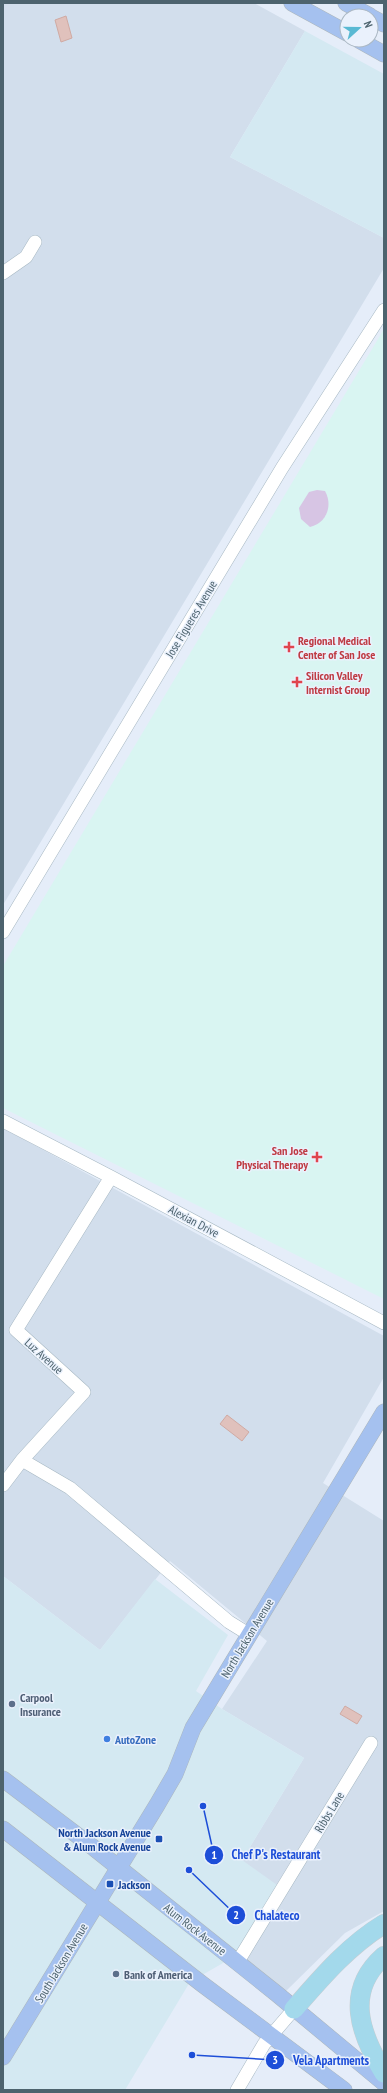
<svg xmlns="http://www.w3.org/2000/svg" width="387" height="2093" viewBox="0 0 387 2093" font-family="'PT Sans Narrow',sans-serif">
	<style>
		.residential { fill: #d2deec }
		.commercial { fill: #d4e9f2 }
		.medical { fill: #d9f5f2 }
		.green { fill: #d7c5e4 }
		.water { fill: #e0c1bc; stroke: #d0aaa3 }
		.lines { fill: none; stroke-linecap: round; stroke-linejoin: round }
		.minor-casing { stroke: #a7b8c3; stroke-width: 14 }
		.major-casing { stroke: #adb7bc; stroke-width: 17 }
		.highway-casing { stroke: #c6cdd1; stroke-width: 20 }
		.minor { stroke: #fff; stroke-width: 13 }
		.major { stroke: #a5c1ef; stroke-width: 16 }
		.highway { stroke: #a3d9eb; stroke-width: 19 }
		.health-dot { fill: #e0444e; stroke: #eaf1fc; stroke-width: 1.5 }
		.service-dot { fill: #5c6f8a; stroke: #eaf1fc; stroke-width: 1.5 }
		.shop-dot { fill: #3f7fe0; stroke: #eaf1fc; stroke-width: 1.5 }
		.transit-dot { fill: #1a4fb4; stroke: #eaf1fc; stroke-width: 1.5 }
		.labels { text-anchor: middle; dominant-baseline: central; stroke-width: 3; stroke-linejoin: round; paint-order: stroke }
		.street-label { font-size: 12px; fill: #4d636e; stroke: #eaf1fc }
		.health-label { font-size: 12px; font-weight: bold; fill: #be3a42; stroke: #eaf1fc; text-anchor: start }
		.service-label { font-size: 12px; font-weight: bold; fill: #4e5e75; stroke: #eaf1fc; text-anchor: start }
		.shop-label { font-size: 12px; font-weight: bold; fill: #366cbe; stroke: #eaf1fc; text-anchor: start }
		.transit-label { font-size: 12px; font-weight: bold; fill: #164399; stroke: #eaf1fc; text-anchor: end }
		.leader { fill: none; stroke: #1d4ed8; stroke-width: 1.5 }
		.callout-dot { fill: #1d4ed8; stroke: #eaf1fc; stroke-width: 1.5 }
		.mark-label { font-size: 12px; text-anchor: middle; font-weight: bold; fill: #fff }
		.callout-label { font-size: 13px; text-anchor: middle; font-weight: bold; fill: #1d4ed8; stroke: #eaf1fc; stroke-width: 3; stroke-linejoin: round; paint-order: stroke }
	</style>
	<rect width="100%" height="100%" fill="#e5edf9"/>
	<path class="residential" d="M 3,3 L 254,3 L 305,31 L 230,157 L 384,238 L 384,268 L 3,905 Z
		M 3,1128 L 384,1336 L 384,1377 L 323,1483 L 384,1521 L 384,1911 L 345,1933 L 285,1992 L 237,1955 L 242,1860 L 304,1758 L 222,1709 L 267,1641 L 170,1561 L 100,1650 L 3,1576 Z"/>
	<path class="commercial" d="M 305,31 L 384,74 L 384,238 L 230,157 Z
		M 3,1576 L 100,1650 L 155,1579 L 228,1635 L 196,1691 L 222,1709 L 304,1758 L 242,1860 L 277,1885 L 237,1955 L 190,1982 L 125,2090 L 3,2090 Z"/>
	<path class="medical" d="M 384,329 L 384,1299 L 3,1108 L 3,966 Z"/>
	<path class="green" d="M 317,490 L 325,491 C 333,505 327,523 310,527 L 301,519 L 299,508 L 309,492 Z"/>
	<path class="water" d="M 66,16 L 72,38 L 61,42 L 55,20 Z
		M 227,1415 L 249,1432 L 242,1441 L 220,1424 Z
		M 345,1706 L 362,1716 L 357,1724 L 340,1714 Z"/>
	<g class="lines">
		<g class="minor-casing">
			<path id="minor" d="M 3,273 L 26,257 L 35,242
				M 3,932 L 282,468 L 384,310
				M 3,1121 L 111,1177 L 384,1323
				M 22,1460 L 84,1392 L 16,1330 L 111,1177
				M 3,1485 L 22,1460 L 70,1488 L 229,1622 L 250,1635
				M 237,1963 L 371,1743
				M 237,2090 L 264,2044 L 294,2009"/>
		</g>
		<g class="major-casing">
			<path id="major" d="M 292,3 L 347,33
				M 346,3 L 370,16
				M 371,17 L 384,24
				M 359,40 L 384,54
				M 3,1779 L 94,1848 L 277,1994 L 384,2083
				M 3,1829 L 202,1984 L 344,2090
				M 3,2057 L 157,1805 L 175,1774 L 193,1728 L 384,1412"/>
		</g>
		<g class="highway-casing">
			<path id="highway" d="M 384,1956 C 344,1991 360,2034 384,2073
				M 294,2009 C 321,1978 349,1945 384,1924"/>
		</g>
		<use href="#minor" class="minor"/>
		<use href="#major" class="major"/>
		<use href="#highway" class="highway"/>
	</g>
	<g class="health-dot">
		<path d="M287 641h4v4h4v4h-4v4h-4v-4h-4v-4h4z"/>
		<path d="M295 676h4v4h4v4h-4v4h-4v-4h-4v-4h4z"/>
		<path d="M315 1151h4v4h4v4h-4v4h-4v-4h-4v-4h4z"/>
	</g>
	<g class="service-dot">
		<circle cx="12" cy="1704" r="4"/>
		<circle cx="116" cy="1974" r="4"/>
	</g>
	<circle class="shop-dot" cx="107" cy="1739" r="4"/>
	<g class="transit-dot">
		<rect x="155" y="1835" width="8" height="8" rx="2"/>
		<rect x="106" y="1880" width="8" height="8" rx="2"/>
	</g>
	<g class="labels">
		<g class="street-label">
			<text transform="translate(191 619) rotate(-59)">Jose Figueres Avenue</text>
			<text transform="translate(194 1221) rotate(28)">Alexian Drive</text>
			<text transform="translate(44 1356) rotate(42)">Luz Avenue</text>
			<text transform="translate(247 1638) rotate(-59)">North Jackson Avenue</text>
			<text transform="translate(329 1812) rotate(-59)">Ribbs Lane</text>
			<text transform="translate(195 1929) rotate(38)">Alum Rock Avenue</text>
			<text transform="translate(61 1963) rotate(-59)">South Jackson Avenue</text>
		</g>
		<g class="health-label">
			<text x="298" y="640">Regional Medical<tspan x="298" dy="14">Center of San Jose</tspan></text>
			<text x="306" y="675">Silicon Valley<tspan x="306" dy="14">Internist Group</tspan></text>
			<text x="308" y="1150" text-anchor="end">San Jose<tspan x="308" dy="14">Physical Therapy</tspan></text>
		</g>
		<g class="service-label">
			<text x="20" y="1697">Carpool<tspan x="20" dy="14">Insurance</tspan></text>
			<text x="124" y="1974">Bank of America</text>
		</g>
		<g class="shop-label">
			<text x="115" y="1739">AutoZone</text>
		</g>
		<g class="transit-label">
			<text x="151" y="1832">North Jackson Avenue<tspan x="151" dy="14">&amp; Alum Rock Avenue</tspan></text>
			<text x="118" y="1884" text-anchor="start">Jackson</text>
		</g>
	</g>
	<path class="leader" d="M203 1806L214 1855M189 1870L236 1915M192 2055L275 2060"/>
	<g class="callout-dot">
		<circle cx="203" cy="1806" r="4"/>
		<circle cx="189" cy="1870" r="4"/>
		<circle cx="192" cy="2055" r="4"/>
		<circle cx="214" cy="1855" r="10"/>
		<circle cx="236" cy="1915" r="10"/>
		<circle cx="275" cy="2060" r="10"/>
	</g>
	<g class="mark-label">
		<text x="214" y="1859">1</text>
		<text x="236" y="1919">2</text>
		<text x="275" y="2064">3</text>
	</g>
	<g class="callout-label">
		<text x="276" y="1859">Chef P's Restaurant</text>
		<text x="277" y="1920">Chalateco</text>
		<text x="331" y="2065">Vela Apartments</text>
	</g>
	<rect width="387" height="2093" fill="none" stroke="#4d636e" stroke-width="8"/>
	<g transform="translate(359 28) rotate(69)"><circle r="19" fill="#eaf1fc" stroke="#abb8c3"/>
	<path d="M0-3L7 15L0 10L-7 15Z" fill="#59b9d3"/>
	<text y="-6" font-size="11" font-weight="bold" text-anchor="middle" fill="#4d636e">N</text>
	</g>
</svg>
